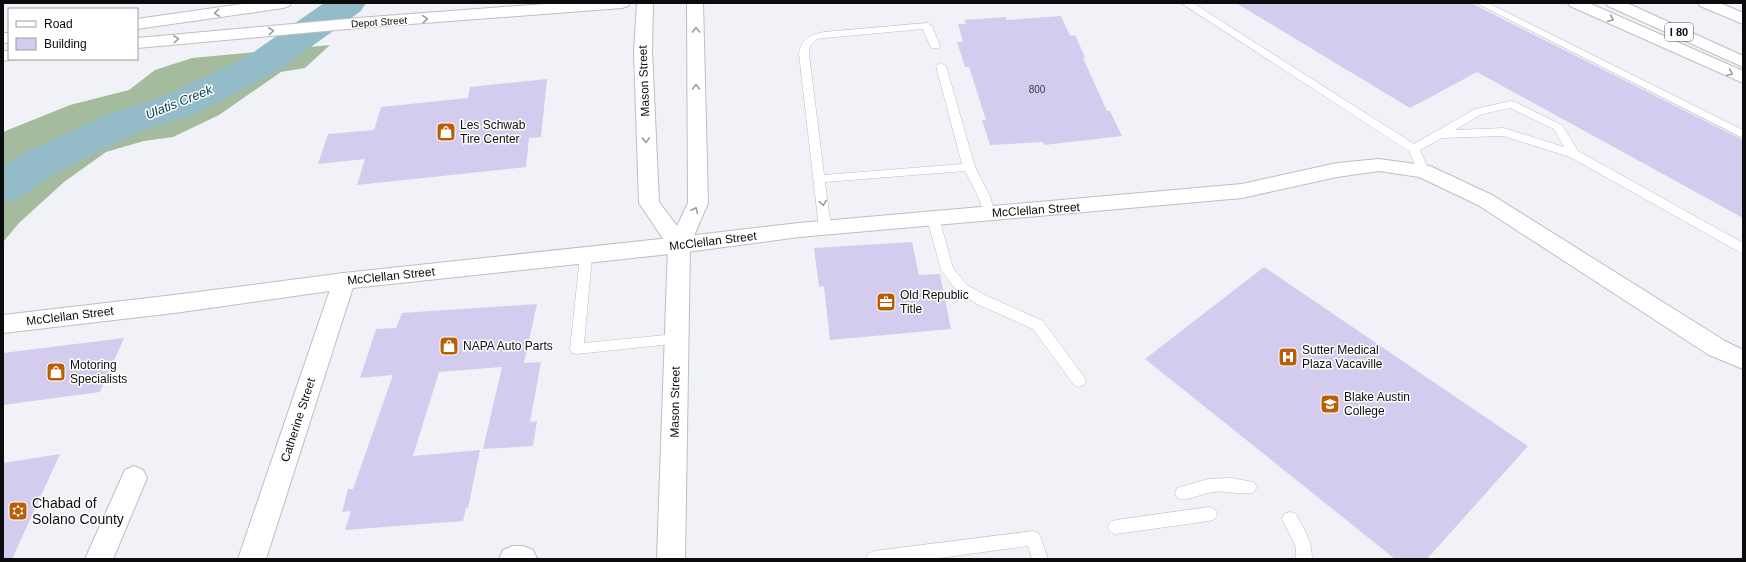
<svg xmlns="http://www.w3.org/2000/svg" width="1746" height="562" viewBox="0 0 1746 562" font-family="Helvetica,sans-serif">
	<style>
		.forest { fill: #a5bb9e }
		.lines { fill: none; stroke-linecap: round; stroke-linejoin: round }
		.river { fill: #93bcc8; fill-rule: evenodd }
		.building { fill: #d3ccee }
		.service-casing { stroke: #bcbfc3; stroke-width: 1 }
		.minor-casing { stroke: #bcbfc3; stroke-width: 2 }
		.tertiary-casing { stroke: #bcbfc3; stroke-width: 2 }
		.secondary-casing { stroke: #bcbfc3; stroke-width: 2 }
		.motorway-casing { stroke: #bcbfc3; stroke-width: 2 }
		.service { fill: #fff; fill-rule: evenodd }
		.minor { fill: #fff; fill-rule: evenodd }
		.tertiary { fill: #fff; fill-rule: evenodd }
		.secondary { fill: #fff; fill-rule: evenodd }
		.motorway { fill: #fff; fill-rule: evenodd }
		.oneway { stroke: #9d9e9e }
		.labels { text-anchor: middle; dominant-baseline: central; stroke-width: 3; stroke-linejoin: round; paint-order: stroke }
		.far-street-label { font-size: 10px; fill: #0b0c0d; stroke: #fff }
		.number-label { font-size: 10px; fill: #3d3c45 }
		.shield { fill: #fff; stroke: #545556; stroke-width: 1 }
		.shield-label { font-size: 11px; font-weight: bold; fill: #0b0c0d }
		.street-label { font-size: 12px; fill: #0b0c0d; stroke: #fff }
		.poi-label { font-size: 12px; fill: #0b0c0d; stroke: #fff; text-anchor: start }
		.water-label { font-size: 13px; font-style: italic; fill: #034250; stroke: #fff }
		.near-poi-label { font-size: 14px; fill: #0b0c0d; stroke: #fff; text-anchor: start }
	</style>
	<rect width="100%" height="100%" fill="#f0f2f7"/>
	<path class="forest" d="M 330,45 L 305,68 L 281,72 L 219,115 L 173,137 L 144,141 L 106,152 L 64,182 L 19,223 L 3,242 L 3,132 L 70,105 L 129,90 L 155,70 L 192,58 Z"/>
	<g class="lines">
		<path class="river" d="M 324,3 L 366,3 L 361,11 L 276,72 L 197,113 L 136,133 L 56,173 L 19,198 L 3,202 L 3,166 L 24,153 L 106,115 L 167,95 L 248,56 Z"/>
	</g>
	<path class="building" d="M 1236,3 L 1471,3 L 1743,140 L 1743,218 L 1477,72 L 1410,108 Z
		M 1061,16 L 1070,36 L 1075,35 L 1085,57 L 1083,58 L 1107,111 L 1110,111 L 1122,136 L 1044,145 L 1043,142 L 990,145 L 982,120 L 986,120 L 969,67 L 965,67 L 957,42 L 963,42 L 958,24 L 966,24 L 964,20 L 1006,17 L 1007,20 Z
		M 547,79 L 541,137 L 529,138 L 526,167 L 357,185 L 365,159 L 318,164 L 328,134 L 374,130 L 381,107 L 468,98 L 470,87 Z
		M 912,242 L 919,275 L 940,274 L 951,329 L 830,340 L 824,286 L 819,287 L 814,248 Z
		M 1264,267 L 1528,446 L 1427,559 L 1395,559 L 1145,359 Z
		M 537,304 L 524,363 L 541,362 L 530,422 L 537,421 L 533,446 L 483,449 L 502,367 L 439,372 L 413,456 L 480,450 L 468,508 L 466,508 L 463,521 L 345,530 L 351,511 L 342,512 L 348,489 L 353,489 L 393,375 L 360,378 L 376,329 L 396,328 L 402,313 Z
		M 124,338 L 100,392 L 3,405 L 3,353 Z
		M 60,454 L 12,559 L 3,559 L 3,463 Z"/>
	<g class="lines">
		<g class="service-casing">
			<path id="service" d="M 1181,3 L 1193,3 L 1414,144 L 1475,109 L 1511,101 L 1515,102 L 1562,125 L 1578,151 L 1743,243 L 1743,254 L 1570,157 L 1503,136 L 1442,138 L 1420,150 L 1429,171 L 1423,175 L 1419,174 L 1409,151 ZM 1510,108 L 1554,129 L 1564,147 L 1504,128 L 1455,130 L 1482,114 Z
				M 1476,3 L 1488,3 L 1743,130 L 1743,138 Z
				M 927,23 L 932,26 L 940,46 L 939,48 L 931,48 L 923,29 L 824,38 L 817,39 L 810,46 L 809,54 L 824,175 L 962,164 L 936,66 L 941,63 L 946,66 L 975,167 L 990,196 L 995,213 L 993,216 L 985,216 L 978,196 L 965,171 L 825,182 L 831,228 L 829,231 L 821,231 L 819,228 L 799,54 C 801,39 810,35 824,32 Z
				M 933,214 L 937,215 L 939,218 L 953,268 L 967,285 L 987,296 L 1043,321 L 1084,377 L 1086,381 L 1084,385 L 1079,387 L 1074,385 L 1033,329 L 977,304 L 957,291 L 941,270 L 927,218 L 929,215 Z
				M 586,252 L 590,254 L 592,257 L 584,343 L 676,334 L 681,335 L 683,339 L 681,343 L 577,354 L 572,353 L 570,349 L 580,257 L 582,254 Z
				M 1231,478 L 1254,482 L 1257,487 L 1254,492 C 1242,496 1227,490 1214,492 C 1202,493 1188,502 1177,498 L 1175,493 L 1177,488 L 1208,479 Z
				M 1209,507 L 1215,509 L 1217,514 L 1215,519 L 1209,521 L 1116,534 L 1110,532 L 1108,527 L 1110,522 L 1116,520 Z
				M 1290,512 L 1296,514 C 1304,530 1312,540 1312,559 L 1296,559 L 1296,547 L 1282,519 L 1284,514 Z
				M 1033,531 L 1039,533 L 1048,559 L 1032,559 L 1028,546 L 932,559 L 866,559 L 868,554 L 874,551 Z"/>
		</g>
		<g class="minor-casing">
			<path id="minor" d="M 1379,159 L 1430,166 L 1492,195 L 1725,341 L 1743,350 L 1743,369 L 1709,355 L 1478,205 L 1419,177 L 1379,171 L 1337,177 L 1242,198 L 799,237 L 679,253 L 671,250 L 668,245 L 671,240 L 679,237 L 799,223 L 1242,184 L 1337,163 Z
				M 344,273 L 352,275 L 355,281 L 266,559 L 238,559 L 333,281 L 336,275 Z
				M 134,466 L 143,470 L 147,478 L 113,559 L 85,559 L 125,470 Z
				M 513,546 L 523,546 L 533,550 L 537,559 L 499,559 L 503,550 Z"/>
		</g>
		<g class="tertiary-casing">
			<path id="tertiary" d="M 679,237 L 687,240 L 690,245 L 687,250 L 679,253 L 344,289 L 174,313 L 3,333 L 3,315 L 174,295 L 344,273 Z"/>
		</g>
		<g class="secondary-casing">
			<path id="secondary" d="M 249,3 L 291,3 L 289,6 L 283,8 L 137,29 L 137,19 Z
				M 558,3 L 630,3 L 628,6 L 622,8 L 358,28 L 137,48 L 137,38 L 358,18 Z
				M 637,3 L 653,3 L 652,51 L 659,202 L 677,226 L 688,203 L 687,3 L 703,3 L 708,203 L 690,245 L 685,559 L 657,559 L 668,246 L 639,203 L 634,51 Z
				M 3,33 L 9,33 L 9,43 L 3,43 Z
				M 3,51 L 9,51 L 9,59 L 16,59 L 3,61 Z"/>
		</g>
		<g class="motorway-casing">
			<path id="motorway" d="M 1568,3 L 1589,3 L 1743,71 L 1743,83 L 1570,6 Z
				M 1606,3 L 1627,3 L 1743,56 L 1743,67 L 1608,6 Z
				M 1698,3 L 1720,3 L 1743,13 L 1743,24 L 1700,6 Z"/>
		</g>
		<use href="#service" class="service"/>
		<use href="#minor" class="minor"/>
		<use href="#tertiary" class="tertiary"/>
		<use href="#secondary" class="secondary"/>
		<use href="#motorway" class="motorway"/>
	</g>
	<defs><path id="oneway-chevron" d="M-2-3.5L2.5 0L-2 3.5" fill="none" stroke-width="1.6" stroke-linecap="round" stroke-linejoin="round"/></defs>
	<g class="oneway">
		<use href="#oneway-chevron" transform="translate(217 13) rotate(172)"/>
		<use href="#oneway-chevron" transform="translate(425 19) rotate(-4)"/>
		<use href="#oneway-chevron" transform="translate(1611 19) rotate(25)"/>
		<use href="#oneway-chevron" transform="translate(696 30) rotate(-91)"/>
		<use href="#oneway-chevron" transform="translate(271 31) rotate(-5)"/>
		<use href="#oneway-chevron" transform="translate(176 39) rotate(-5)"/>
		<use href="#oneway-chevron" transform="translate(1730 73) rotate(22)"/>
		<use href="#oneway-chevron" transform="translate(696 87) rotate(-91)"/>
		<use href="#oneway-chevron" transform="translate(646 140) rotate(88)"/>
		<use href="#oneway-chevron" transform="translate(823 203) rotate(81)"/>
		<use href="#oneway-chevron" transform="translate(695 210) rotate(-65)"/>
	</g>
	<defs>
		<g id="shop-square" transform="scale(1)"><rect x="-9" y="-9" width="18" height="18" rx="4" fill="#ba5e06" stroke="#fff"/><path d="M-5-2.5h2.3a2.7 3.5 0 0 1 5.4 0H5L5.5 6h-11ZM-1.5-2.5h3a1.5 2.3 0 0 0-3 0Z" fill="#fff"/></g>
		<g id="office-square" transform="scale(1)"><rect x="-9" y="-9" width="18" height="18" rx="4" fill="#ba5e06" stroke="#fff"/><path d="M-6-3h4V-5.5h4V-3h4V5H-6ZM-1-4.5V-3h2v-1.5ZM-6 0V1H6V0Z" fill="#fff"/></g>
		<g id="hospital-square" transform="scale(1)"><rect x="-9" y="-9" width="18" height="18" rx="4" fill="#ba5e06" stroke="#fff"/><path d="M-5-5h3v3.5h4V-5h3V5h-3V1.5h-4V5h-3Z" fill="#fff"/></g>
		<g id="university-square" transform="scale(1)"><rect x="-9" y="-9" width="18" height="18" rx="4" fill="#ba5e06" stroke="#fff"/><path d="M0-5L7-2L0 1L-7-2ZM-4 1L0 2.5L4 1V4Q0 6-4 4Z" fill="#fff"/></g>
		<g id="synagogue-square" transform="scale(1)"><rect x="-9" y="-9" width="18" height="18" rx="4" fill="#ba5e06" stroke="#fff"/><path d="M0-6.5L5.6 3.2H-5.6ZM0 6.5L5.6-3.2H-5.6Z" fill="#fff"/></g>
	</defs>
	<g fill-rule="evenodd">
		<use href="#shop-square" x="446" y="132"/>
		<use href="#office-square" x="886" y="302"/>
		<use href="#shop-square" x="449" y="346"/>
		<use href="#hospital-square" x="1288" y="357"/>
		<use href="#shop-square" x="56" y="372"/>
		<use href="#university-square" x="1330" y="404"/>
		<use href="#synagogue-square" x="18" y="511"/>
	</g>
	<g class="labels">
		<g class="far-street-label">
			<text transform="translate(379 22) rotate(-4)">Depot Street</text>
		</g>
		<g class="number-label">
			<text x="1037" y="89">800</text>
		</g>
		<rect class="shield" x="1665" y="23" width="28" height="18" rx="3"/>
		<g class="shield-label">
			<text x="1679" y="32">I 80</text>
		</g>
		<g class="street-label">
			<text transform="translate(644 81) rotate(-92)">Mason Street</text>
			<text transform="translate(1036 210) rotate(-4)">McClellan Street</text>
			<text transform="translate(713 241) rotate(-7)">McClellan Street</text>
			<text transform="translate(391 276) rotate(-6)">McClellan Street</text>
			<text transform="translate(70 316) rotate(-7)">McClellan Street</text>
			<text transform="translate(675 402) rotate(-89)">Mason Street</text>
			<text transform="translate(298 420) rotate(-72)">Catherine Street</text>
		</g>
		<g class="poi-label">
			<text x="460" y="125">Les Schwab<tspan x="460" dy="14">Tire Center</tspan></text>
			<text x="900" y="295">Old Republic<tspan x="900" dy="14">Title</tspan></text>
			<text x="463" y="346">NAPA Auto Parts</text>
			<text x="1302" y="350">Sutter Medical<tspan x="1302" dy="14">Plaza Vacaville</tspan></text>
			<text x="70" y="365">Motoring<tspan x="70" dy="14">Specialists</tspan></text>
			<text x="1344" y="397">Blake Austin<tspan x="1344" dy="14">College</tspan></text>
		</g>
		<g class="water-label">
			<text transform="translate(179 102) rotate(-22)">Ulatis Creek</text>
		</g>
		<g class="near-poi-label">
			<text x="32" y="503">Chabad of<tspan x="32" dy="16">Solano County</tspan></text>
		</g>
	</g>
	<rect width="1746" height="562" fill="none" stroke="#0b0c0d" stroke-width="8"/>
	<rect x="8" y="8" width="130" height="52" fill="#ffffff" stroke="#9d9e9e"/>
	<rect x="16" y="21" width="20" height="6" fill="#ffffff" stroke="#9d9e9e"/>
	<text x="44" y="28" font-size="12" fill="#0b0c0d">Road</text>
	<rect x="16" y="38" width="20" height="12" fill="#d3ccee" stroke="#9d9e9e"/>
	<text x="44" y="48" font-size="12" fill="#0b0c0d">Building</text>
</svg>
